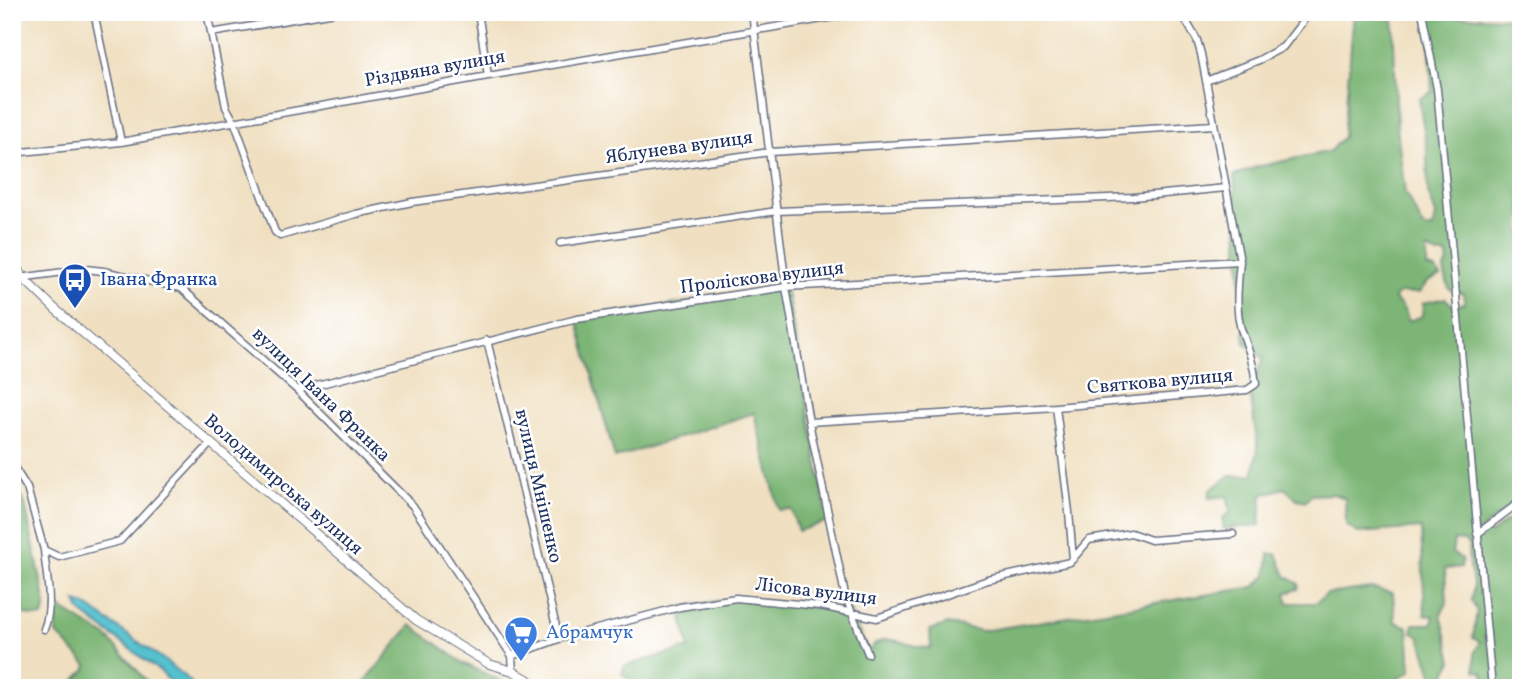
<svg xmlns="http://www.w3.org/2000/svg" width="1533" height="700" viewBox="0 0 1533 700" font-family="Vollkorn,serif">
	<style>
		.forest { fill: #7bb574; stroke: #4b7269; stroke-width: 2; fill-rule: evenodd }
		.water { fill: #55c1ce; stroke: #387896; stroke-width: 2 }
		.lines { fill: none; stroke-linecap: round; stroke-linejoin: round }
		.minor-casing { stroke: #666d81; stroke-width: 9 }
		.secondary-casing { stroke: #666d81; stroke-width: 10 }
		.minor { stroke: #fff; stroke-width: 6 }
		.secondary { stroke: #fff; stroke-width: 8 }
		.labels { text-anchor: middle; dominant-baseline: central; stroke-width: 5; stroke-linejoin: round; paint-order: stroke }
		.street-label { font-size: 19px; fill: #1b2f5e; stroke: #fff }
		.transit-label { font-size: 19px; fill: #164399; stroke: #fff; text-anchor: start }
		.shop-label { font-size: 19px; fill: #366cbe; stroke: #fff; text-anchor: start }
	</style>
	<rect width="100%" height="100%" fill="#fff"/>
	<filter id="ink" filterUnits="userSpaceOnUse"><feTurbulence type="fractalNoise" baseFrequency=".0143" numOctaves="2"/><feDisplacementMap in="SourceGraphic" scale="14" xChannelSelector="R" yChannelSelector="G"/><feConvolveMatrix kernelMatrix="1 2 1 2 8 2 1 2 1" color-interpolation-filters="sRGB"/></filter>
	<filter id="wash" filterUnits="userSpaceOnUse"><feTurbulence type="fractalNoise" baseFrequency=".00686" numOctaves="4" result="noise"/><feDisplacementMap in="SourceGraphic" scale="28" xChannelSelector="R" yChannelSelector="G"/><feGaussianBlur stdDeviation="1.57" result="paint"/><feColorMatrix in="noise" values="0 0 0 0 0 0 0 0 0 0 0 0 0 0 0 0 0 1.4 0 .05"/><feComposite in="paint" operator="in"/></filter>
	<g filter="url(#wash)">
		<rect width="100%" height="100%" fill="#f0e0c1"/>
		<path class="forest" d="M 1354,12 L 1393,12 L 1397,128 L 1405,193 L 1424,228 L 1433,228 L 1436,215 L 1428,193 L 1427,150 L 1419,99 L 1432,92 L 1428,16 L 1521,18 L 1521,497 L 1478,533 L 1491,533 L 1521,510 L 1521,688 L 1484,688 L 1484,673 L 1475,670 L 1475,652 L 1480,642 L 1473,638 L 1477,611 L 1471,600 C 1478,581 1465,565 1469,546 L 1465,541 L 1454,540 L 1452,553 L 1462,559 L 1461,567 L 1445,569 L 1447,603 L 1441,614 L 1452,661 L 1444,678 L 1450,688 L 1429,688 L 1429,684 L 1434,681 L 1420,637 L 1412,632 L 1414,624 L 1432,624 L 1434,616 L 1425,615 L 1421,528 L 1358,533 L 1346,525 L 1345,498 L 1333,494 L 1311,495 L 1306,501 L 1297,499 L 1284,488 L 1262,495 L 1260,525 L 1223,529 L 1223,518 L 1231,512 L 1227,496 L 1209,498 L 1210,490 L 1230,476 L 1253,475 L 1258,449 L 1250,391 L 1263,358 L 1245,343 C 1240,287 1240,232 1234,176 L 1256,167 L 1330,151 L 1343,137 ZM 1427,249 L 1438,255 L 1446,254 L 1448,262 L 1444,270 L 1449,289 L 1463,294 L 1465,303 L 1453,306 L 1445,298 L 1423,303 L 1422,316 L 1409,321 L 1403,308 L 1394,298 L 1400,293 L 1419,293 L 1427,282 L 1440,276 L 1436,270 L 1427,268 Z
			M 786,287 L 828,521 L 798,531 L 791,509 L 779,510 L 754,413 L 615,458 L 577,319 Z
			M 12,481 L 25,504 L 46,605 L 43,617 C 29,618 23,613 12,607 Z
			M 1269,554 L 1277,554 L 1286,576 L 1299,584 L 1298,589 L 1286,593 L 1288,603 L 1315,603 L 1327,594 L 1371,588 L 1393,593 L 1395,622 L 1408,627 L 1411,671 L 1399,678 L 1403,688 L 639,688 L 622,674 L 624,666 L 689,648 L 680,607 L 736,598 L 850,611 L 868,653 C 883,626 908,649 931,648 L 930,630 L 948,624 L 982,631 L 1254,587 L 1267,575 Z
			M 57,606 L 107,637 L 153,688 L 68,688 L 86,669 L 87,665 L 57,634 L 55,608 Z
			M 411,625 L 463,663 L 515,688 L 360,688 Z"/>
		<path class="water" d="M 76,602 L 85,605 L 163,659 L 191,682 L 191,688 L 176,688 L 161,672 L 81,612 Z"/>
	</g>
	<g filter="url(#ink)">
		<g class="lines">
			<g class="minor-casing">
				<path id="minor" d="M 94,12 L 121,142
					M 207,12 L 226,107 L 234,121 L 275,232 L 280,236 L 356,214 L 412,202 L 770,152 L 1214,125
					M 478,12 L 488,76
					M 752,12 L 786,287 L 809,422 L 845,595 L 868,654
					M 1422,12 L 1437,89 L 1492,688
					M 211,33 L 335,12
					M 1206,81 L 1259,60 L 1283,47 L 1310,12
					M 12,153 L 121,142 L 488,76 L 863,12
					M 560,243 L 777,211 L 1133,197 L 1226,188
					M 12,279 L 86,269 L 103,271 L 181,288 L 297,390 L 413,506 L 512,656 L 513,671
					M 487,340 L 559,639
					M 297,390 L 577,319 L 786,287 L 1240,261
					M 1056,407 L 1069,512 L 1073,559
					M 809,422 L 1056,407 L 1247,390 L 1256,384 C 1254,364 1248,348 1241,329 C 1235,309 1238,282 1240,261 L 1201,54 L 1197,40 L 1181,12
					M 12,464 L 27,488 L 44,550 L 59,557 L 120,541 L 211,443
					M 1477,534 L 1521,501
					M 44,550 C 46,575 54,605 44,629
					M 512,656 L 559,639 L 680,607 L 736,598 L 820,606 L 877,618 L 988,580 L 1070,562 L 1089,540 L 1131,533 L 1151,540 L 1233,534"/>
			</g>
			<g class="secondary-casing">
				<path id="secondary" d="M 12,259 L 22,277 L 54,308 L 416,620 L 489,664 L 513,671 L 543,688"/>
			</g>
			<use href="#minor" class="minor"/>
			<use href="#secondary" class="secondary"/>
		</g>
	</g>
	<defs>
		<g id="bus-pin" transform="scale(1.75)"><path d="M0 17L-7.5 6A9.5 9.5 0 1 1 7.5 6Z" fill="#1a4fb4" stroke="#fff"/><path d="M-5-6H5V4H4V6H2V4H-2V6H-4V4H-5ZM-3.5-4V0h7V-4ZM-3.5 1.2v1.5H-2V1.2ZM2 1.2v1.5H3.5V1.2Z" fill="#fff"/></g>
		<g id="supermarket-pin" transform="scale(1.75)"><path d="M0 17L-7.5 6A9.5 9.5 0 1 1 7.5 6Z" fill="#3f7fe0" stroke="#fff"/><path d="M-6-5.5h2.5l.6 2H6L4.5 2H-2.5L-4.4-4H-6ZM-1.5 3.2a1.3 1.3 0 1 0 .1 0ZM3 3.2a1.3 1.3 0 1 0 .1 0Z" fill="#fff"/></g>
	</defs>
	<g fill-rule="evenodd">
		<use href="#bus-pin" x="75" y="280"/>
		<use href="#supermarket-pin" x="521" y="633"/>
	</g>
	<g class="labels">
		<g class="street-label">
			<text transform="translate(435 69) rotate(-10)">Різдвяна вулиця</text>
			<text transform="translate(679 148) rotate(-8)">Яблунева вулиця</text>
			<text transform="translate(762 278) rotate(-7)">Проліскова вулиця</text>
			<text transform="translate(1160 382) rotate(-5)">Святкова вулиця</text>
			<text transform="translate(321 395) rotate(44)">вулиця Івана Франка</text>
			<text transform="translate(283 485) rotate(41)">Володимирська вулиця</text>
			<text transform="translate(538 486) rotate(77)">вулиця Мнішенко</text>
			<text transform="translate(816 592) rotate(7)">Лісова вулиця</text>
		</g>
		<g class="transit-label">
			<text x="100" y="280">Івана Франка</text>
		</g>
		<g class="shop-label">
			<text x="546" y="633">Абрамчук</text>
		</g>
	</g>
	<rect width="1533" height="700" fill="none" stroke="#fff" stroke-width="42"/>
</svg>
